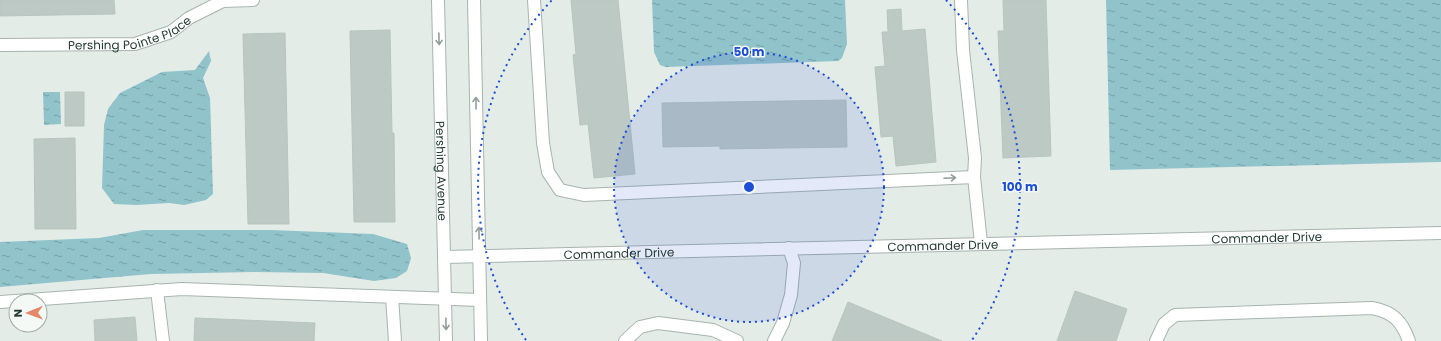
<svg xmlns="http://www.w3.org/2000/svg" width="1441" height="341" viewBox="0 0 1441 341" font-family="Poppins,sans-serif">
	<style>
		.water { fill: url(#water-ripples) }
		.building { fill: #bcc9c4; stroke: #b7c5bf }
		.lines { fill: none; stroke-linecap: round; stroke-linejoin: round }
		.minor-casing { stroke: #a7b4af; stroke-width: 14 }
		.minor { stroke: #fff; stroke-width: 12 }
		.oneway { stroke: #929e9a }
		.ring { fill: none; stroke: #1d4ed8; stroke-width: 2; stroke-dasharray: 2 4 }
		.labels { text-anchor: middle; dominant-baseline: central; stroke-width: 3; stroke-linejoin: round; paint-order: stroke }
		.street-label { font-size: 12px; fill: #253c36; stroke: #f4f9f6 }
		.centre { fill: #1d4ed8; stroke: #f4f9f6; stroke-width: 2 }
		.ring-label { font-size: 12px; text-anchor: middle; font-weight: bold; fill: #1d4ed8; stroke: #f4f9f6; stroke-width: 3; stroke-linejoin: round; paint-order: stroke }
	</style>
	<defs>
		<pattern id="water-ripples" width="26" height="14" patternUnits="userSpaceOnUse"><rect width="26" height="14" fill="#91c3cb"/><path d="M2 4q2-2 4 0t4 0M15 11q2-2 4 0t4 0" fill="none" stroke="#76a0a6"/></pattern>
	</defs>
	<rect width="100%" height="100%" fill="#e4ece8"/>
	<path class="water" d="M 652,0 L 845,0 L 847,44 L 842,58 L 838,61 L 666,67 L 660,65 L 654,52 Z
		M 1106,0 L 1441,0 L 1441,162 L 1110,170 Z
		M 209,51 L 211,61 L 203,78 L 210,98 L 213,194 L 206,200 L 184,205 L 169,203 L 136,205 L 114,204 L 102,188 L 104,125 L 108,109 L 120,93 L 162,72 L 195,70 Z
		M 43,92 L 60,92 L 61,124 L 44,125 Z
		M 143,230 L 271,230 L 373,234 L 407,244 L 411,258 L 407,271 L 396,278 L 374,281 L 323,273 L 254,272 L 151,274 L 0,287 L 0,242 L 99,238 Z"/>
	<path class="building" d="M 0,0 L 114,0 L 115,14 L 0,16 Z
		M 571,0 L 618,0 L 635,174 L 594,178 L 588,124 L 580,125 L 573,55 L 576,54 Z
		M 1003,0 L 1046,0 L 1051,156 L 1003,158 L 998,31 L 1004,31 Z
		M 901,9 L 902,31 L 925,29 L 936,162 L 896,166 L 893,136 L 881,137 L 875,67 L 885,66 L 882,32 L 888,32 L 887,10 Z
		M 390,30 L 392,133 L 394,133 L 395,222 L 354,222 L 350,31 Z
		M 285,33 L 289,224 L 248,224 L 243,34 Z
		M 65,92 L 84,92 L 84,126 L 65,126 Z
		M 846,100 L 847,147 L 720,149 L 720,146 L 663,147 L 662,103 Z
		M 75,138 L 76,229 L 35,229 L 34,139 Z
		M 1075,291 L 1127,309 L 1116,341 L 1057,341 Z
		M 848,302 L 942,341 L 832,341 Z
		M 135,317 L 137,341 L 95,341 L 94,320 Z
		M 195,318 L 315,323 L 314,341 L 194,341 Z"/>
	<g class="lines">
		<g class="minor-casing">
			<g id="minor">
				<path id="s1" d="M 438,0 L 446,341"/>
				<path d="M 474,0 L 481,341"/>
				<path d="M 534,0 L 543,143 L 548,172 L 560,190 L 584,195 L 974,177"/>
				<path d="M 961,0 L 963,50 L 975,158 L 974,177 L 981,243"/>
				<path id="s2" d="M 0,45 L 135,44 L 171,32 L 189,18 L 223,1 L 253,0"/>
				<path id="s3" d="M 444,257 L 1441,233"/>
				<path d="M 157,290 L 163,341"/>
				<path d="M 392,297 L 395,341"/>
				<path d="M 0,302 L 182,289 L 480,300"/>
				<path d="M 625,341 L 640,327 L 658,323 L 713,330 L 737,341"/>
				<path d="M 774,341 L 783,323 L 791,295 L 794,263 L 789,248"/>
				<path d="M 1156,341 L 1164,324 L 1175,315 L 1372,308 C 1393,312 1402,321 1409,341"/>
			</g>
		</g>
		<use href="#minor" class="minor"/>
	</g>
	<defs><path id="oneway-shaft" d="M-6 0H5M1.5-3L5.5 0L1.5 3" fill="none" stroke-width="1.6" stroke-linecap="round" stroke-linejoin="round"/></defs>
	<g class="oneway">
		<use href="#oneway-shaft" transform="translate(439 39) rotate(88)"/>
		<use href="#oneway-shaft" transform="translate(476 103) rotate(-91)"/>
		<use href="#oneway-shaft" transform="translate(950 178) rotate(-3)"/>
		<use href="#oneway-shaft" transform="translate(479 233) rotate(-91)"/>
		<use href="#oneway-shaft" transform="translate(446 324) rotate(89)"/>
	</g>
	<circle cx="749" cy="187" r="135" fill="#1d4ed8" fill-opacity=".12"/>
	<g class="ring">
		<circle cx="749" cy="187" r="135"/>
		<path d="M526 340A271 271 0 0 1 552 0M946 0A271 271 0 0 1 972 340"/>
	</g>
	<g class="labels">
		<g class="street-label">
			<text stroke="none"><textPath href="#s2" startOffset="132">Pershing Pointe Place</textPath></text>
			<text stroke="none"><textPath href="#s1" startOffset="171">Pershing Avenue</textPath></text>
			<text stroke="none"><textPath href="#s3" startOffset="823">Commander Drive</textPath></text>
			<text stroke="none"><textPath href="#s3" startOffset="499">Commander Drive</textPath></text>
			<text stroke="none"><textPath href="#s3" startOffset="175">Commander Drive</textPath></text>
		</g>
	</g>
	<circle cx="749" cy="187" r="6" class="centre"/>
	<g class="ring-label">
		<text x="749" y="56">50 m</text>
		<text x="1020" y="191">100 m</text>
	</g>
	<g transform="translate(28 313) rotate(269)"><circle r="19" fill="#f4f9f6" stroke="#a1ada9"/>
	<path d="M0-3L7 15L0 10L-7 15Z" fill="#e58769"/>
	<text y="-6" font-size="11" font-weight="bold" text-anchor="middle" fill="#253c36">N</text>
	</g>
</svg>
